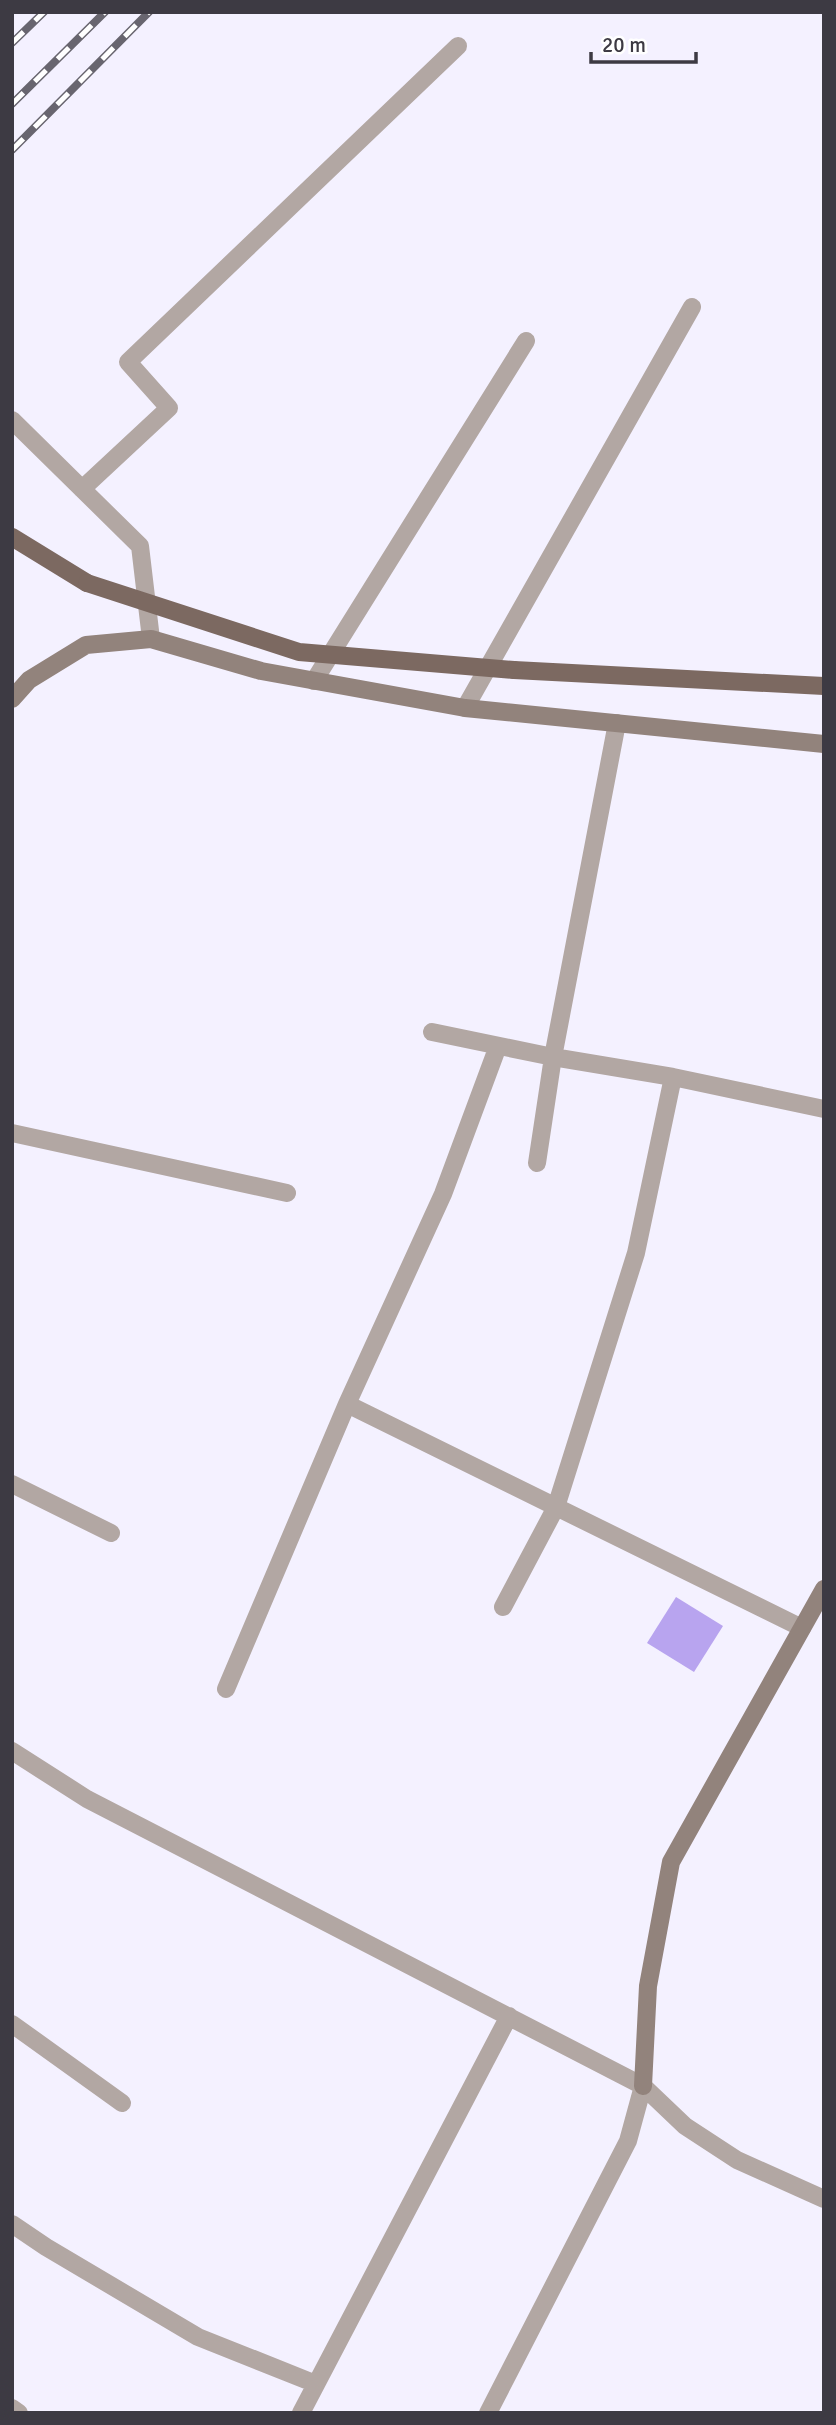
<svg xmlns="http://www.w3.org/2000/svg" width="836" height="2425" viewBox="0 0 836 2425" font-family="Signika,sans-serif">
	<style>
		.building { fill: #b8a4ef }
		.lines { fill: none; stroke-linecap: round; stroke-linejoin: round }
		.street { stroke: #b2a7a3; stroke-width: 18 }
		.secondary { stroke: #92837c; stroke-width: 18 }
		.primary { stroke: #7c6961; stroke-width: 18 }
		.rail-casing { stroke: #68656f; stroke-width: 8 }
		.rail { stroke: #fff; stroke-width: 5; stroke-dasharray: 16; stroke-linecap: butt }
		.primary-bridge { stroke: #7c6961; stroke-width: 18 }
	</style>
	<rect width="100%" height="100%" fill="#f4f1ff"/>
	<path class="building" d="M 676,1597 L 723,1626 L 694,1672 L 647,1643 Z"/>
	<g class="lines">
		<path class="street" d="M 12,420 L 140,546 L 151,639
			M 82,489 L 169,408 L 128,362 L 458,46
			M 314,681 L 526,341
			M 465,708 L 692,307
			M 432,1032 L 553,1057 L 673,1077 L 824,1109
			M 12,1133 L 287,1193
			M 537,1163 L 553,1057 L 617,723
			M 347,1404 L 802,1628
			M 12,1484 L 111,1533
			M 503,1607 L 556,1507 L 636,1253 L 673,1077
			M 226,1689 L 347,1404 L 443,1194 L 498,1046
			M 12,1751 L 87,1799 L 643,2086 L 685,2126 L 737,2160 L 824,2199
			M 12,2024 L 122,2103
			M 12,2224 L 46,2247 L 198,2337 L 316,2384
			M 12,2408 L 19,2413
			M 301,2413 L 509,2016
			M 488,2413 L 628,2141 L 643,2086"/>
		<path class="secondary" d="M 12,699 L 29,680 L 86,645 L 151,639 L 261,671 L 465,708 L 824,744
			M 643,2086 L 648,1986 L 671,1862 L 824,1589"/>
		<path class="primary" d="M 12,537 L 87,583
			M 514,670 L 824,686"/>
		<g class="rail-casing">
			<path id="rail" d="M 12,43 L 44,12
				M 12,104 L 105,12
				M 12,150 L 149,12"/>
		</g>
		<use href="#rail" class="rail"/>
		<path class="primary-bridge" d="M 87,583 L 299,652 L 514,670"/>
	</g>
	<rect width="836" height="2425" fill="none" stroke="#3d3a43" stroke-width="28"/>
	<path d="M591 52v10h105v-10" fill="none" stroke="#3d3a43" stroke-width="3.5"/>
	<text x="602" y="52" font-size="21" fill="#3d3a43" stroke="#ffffff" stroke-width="5" paint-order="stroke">20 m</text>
</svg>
